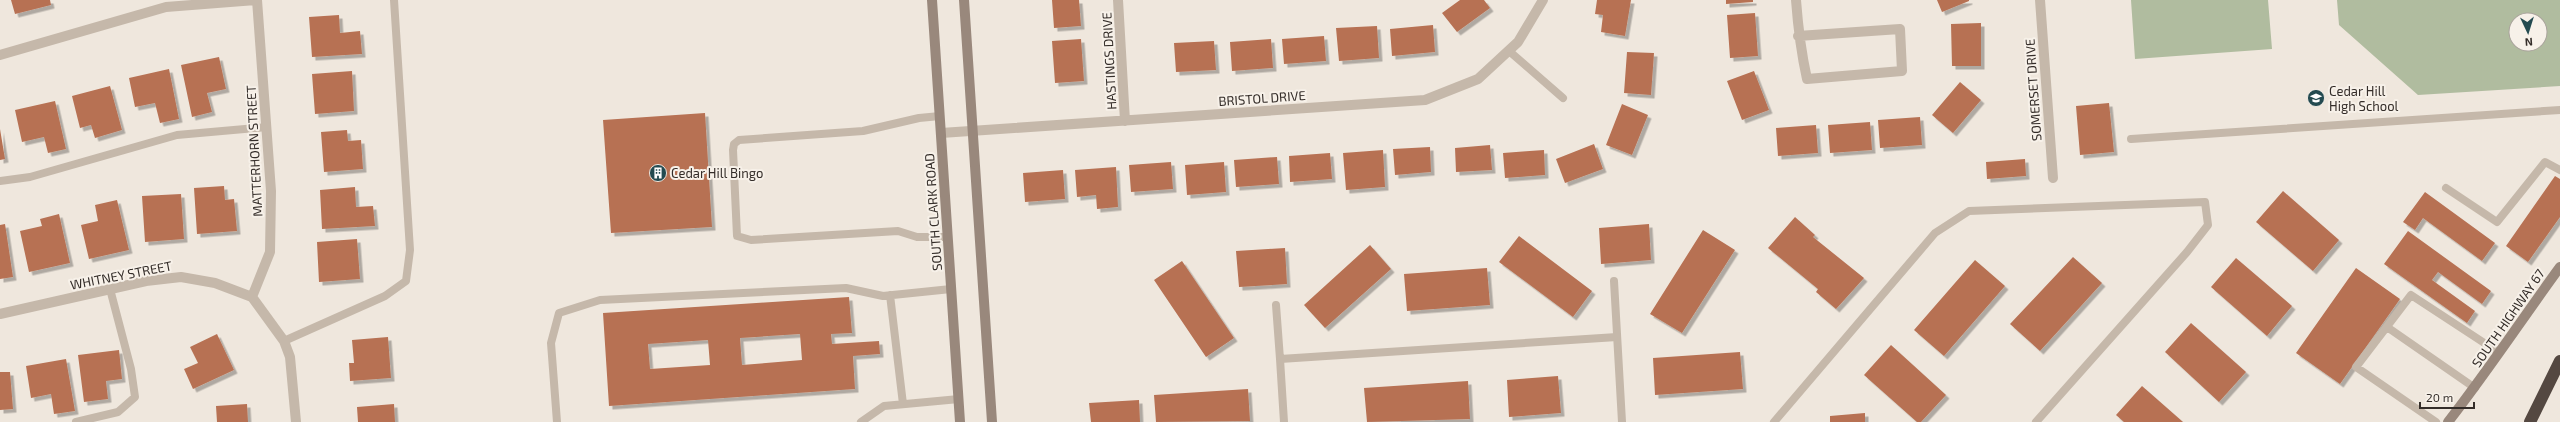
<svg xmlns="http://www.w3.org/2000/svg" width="2560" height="422" viewBox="0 0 2560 422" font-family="'Exo 2',sans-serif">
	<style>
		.green { fill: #b0bc9f; fill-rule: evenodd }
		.building { fill: #b77153; fill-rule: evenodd; filter: url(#shadow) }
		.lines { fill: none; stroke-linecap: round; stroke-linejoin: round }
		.service { stroke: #c5b8aa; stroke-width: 8 }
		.minor { stroke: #c5b8aa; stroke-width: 10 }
		.secondary { stroke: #99887c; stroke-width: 10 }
		.motorway { stroke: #544841; stroke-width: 12 }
		.labels { text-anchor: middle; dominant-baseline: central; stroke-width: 4; stroke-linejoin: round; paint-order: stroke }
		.street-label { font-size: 13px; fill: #342d29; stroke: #f7f1e9 }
		.poi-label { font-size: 13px; fill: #342d29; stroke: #f7f1e9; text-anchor: start }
	</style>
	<defs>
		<filter id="shadow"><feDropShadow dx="3.5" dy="3.5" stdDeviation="0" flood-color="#0004"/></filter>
	</defs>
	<rect width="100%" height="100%" fill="#efe7dd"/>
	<path class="green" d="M 2131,0 L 2268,0 L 2272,49 L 2135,59 Z
		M 2337,0 L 2560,0 L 2560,86 L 2418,95 L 2339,25 ZM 2516,20 L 2540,20 L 2540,44 L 2516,44 Z"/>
	<path class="building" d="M 11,0 L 50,0 L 51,5 L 15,14 Z
		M 1052,0 L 1079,0 L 1081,26 L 1054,28 Z
		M 1460,0 L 1484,0 L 1490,8 L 1457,32 L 1442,13 Z
		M 1597,0 L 1631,0 L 1625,36 L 1601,32 L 1603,15 L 1595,14 Z
		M 1726,0 L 1753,0 L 1753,2 L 1726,4 Z
		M 1937,0 L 1969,0 L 1969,1 L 1942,12 Z
		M 1755,13 L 1758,56 L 1730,58 L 1727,15 Z
		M 339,15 L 340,33 L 360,31 L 362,54 L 312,57 L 309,17 Z
		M 1981,23 L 1981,66 L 1952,66 L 1951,24 Z
		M 1433,25 L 1435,52 L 1392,56 L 1390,29 Z
		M 1377,26 L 1379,58 L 1339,61 L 1336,28 Z
		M 1324,36 L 1326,61 L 1284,64 L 1282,39 Z
		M 1081,39 L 1084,81 L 1055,83 L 1052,41 Z
		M 1271,39 L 1273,68 L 1232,71 L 1230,42 Z
		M 1214,41 L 1216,70 L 1176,72 L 1174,43 Z
		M 1627,52 L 1654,53 L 1651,95 L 1624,93 Z
		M 219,57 L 226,89 L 207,93 L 212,112 L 192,117 L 181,65 Z
		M 169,69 L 179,119 L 160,123 L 155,103 L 135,107 L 129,78 Z
		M 352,71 L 354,111 L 315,114 L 312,74 Z
		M 1754,71 L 1769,110 L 1742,120 L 1727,81 Z
		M 1960,82 L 1981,100 L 1953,133 L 1932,115 Z
		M 110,86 L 122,130 L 95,138 L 91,125 L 80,128 L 72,96 Z
		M 55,101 L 66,149 L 48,153 L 44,137 L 22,142 L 15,110 Z
		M 2109,103 L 2114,152 L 2080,155 L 2076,106 Z
		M 1622,104 L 1648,115 L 1632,155 L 1606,145 Z
		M 705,113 L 712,227 L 611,233 L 603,120 Z
		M 1920,117 L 1922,145 L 1880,148 L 1878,120 Z
		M 1870,122 L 1872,150 L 1830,153 L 1828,125 Z
		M 1816,125 L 1818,153 L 1778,156 L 1776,128 Z
		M 0,129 L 5,159 L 0,160 Z
		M 347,130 L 348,141 L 361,140 L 363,169 L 324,172 L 321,132 Z
		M 1594,144 L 1603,169 L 1565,183 L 1556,159 Z
		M 1490,145 L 1492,170 L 1456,172 L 1455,148 Z
		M 1430,147 L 1431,172 L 1395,175 L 1393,149 Z
		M 1383,150 L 1385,187 L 1346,190 L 1343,153 Z
		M 1544,150 L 1545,175 L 1505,178 L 1503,153 Z
		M 1330,153 L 1332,179 L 1290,182 L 1289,156 Z
		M 1277,157 L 1279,184 L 1236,187 L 1234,160 Z
		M 2025,159 L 2026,176 L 1987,179 L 1986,162 Z
		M 1171,162 L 1173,189 L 1131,192 L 1129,165 Z
		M 1224,162 L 1226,192 L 1187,195 L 1185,165 Z
		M 1116,167 L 1118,207 L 1097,209 L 1096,195 L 1077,197 L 1075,170 Z
		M 1063,170 L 1065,199 L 1025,202 L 1023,173 Z
		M 2555,176 L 2560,179 L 2560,217 L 2528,262 L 2506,246 Z
		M 224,186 L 225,200 L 234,199 L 237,231 L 197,234 L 194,188 Z
		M 355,187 L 356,207 L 373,206 L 375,226 L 322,229 L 320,190 Z
		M 2283,191 L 2339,240 L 2313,271 L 2256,222 Z
		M 2425,192 L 2495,243 L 2482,261 L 2423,218 L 2415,230 L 2403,222 Z
		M 181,194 L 184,239 L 145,242 L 142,196 Z
		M 117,200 L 129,250 L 89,259 L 81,225 L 98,221 L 95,205 Z
		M 59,214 L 70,263 L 29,272 L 20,231 L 42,226 L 40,219 Z
		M 1795,217 L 1815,235 L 1813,237 L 1864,278 L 1836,309 L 1816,292 L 1818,289 L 1768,248 Z
		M 5,224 L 13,277 L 0,279 L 0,225 Z
		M 1649,224 L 1651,260 L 1601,264 L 1599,228 Z
		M 1703,230 L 1735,250 L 1682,333 L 1650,314 Z
		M 2408,231 L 2491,291 L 2482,304 L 2438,272 L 2432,280 L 2475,311 L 2467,323 L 2384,264 Z
		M 1519,236 L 1592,291 L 1573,317 L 1499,262 Z
		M 357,239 L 360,279 L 319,282 L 317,242 Z
		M 1370,245 L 1391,269 L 1325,328 L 1304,305 Z
		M 1285,248 L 1287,284 L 1239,287 L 1236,251 Z
		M 2073,257 L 2102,283 L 2040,351 L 2010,324 Z
		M 2236,258 L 2292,306 L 2267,336 L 2211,287 Z
		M 1975,260 L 2005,286 L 1944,356 L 1914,330 Z
		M 1182,261 L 1234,338 L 1206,357 L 1154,280 Z
		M 1487,268 L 1490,305 L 1407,311 L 1404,274 Z
		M 2356,268 L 2400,299 L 2340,384 L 2296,353 Z
		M 849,297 L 852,333 L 831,334 L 832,344 L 879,341 L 880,354 L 853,356 L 855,389 L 609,406 L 603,313 ZM 800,334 L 802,360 L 742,365 L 740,338 ZM 708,340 L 710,365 L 650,369 L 648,344 Z
		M 2191,323 L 2246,372 L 2219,402 L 2165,352 Z
		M 217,334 L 234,370 L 193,389 L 184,369 L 198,363 L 190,347 Z
		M 388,337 L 391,378 L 350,381 L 349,363 L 354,363 L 352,340 Z
		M 1891,345 L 1946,395 L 1921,422 L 1917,422 L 1864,375 Z
		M 119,350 L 122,379 L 106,381 L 108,399 L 84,402 L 78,355 Z
		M 1740,352 L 1743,389 L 1655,395 L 1653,358 Z
		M 66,359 L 75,411 L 54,414 L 51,394 L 31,398 L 26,366 Z
		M 0,372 L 10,372 L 13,409 L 0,410 Z
		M 1558,376 L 1561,413 L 1509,417 L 1507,380 Z
		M 1468,381 L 1470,419 L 1367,422 L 1364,388 Z
		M 2142,386 L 2183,422 L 2124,422 L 2116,415 Z
		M 1248,389 L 1250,421 L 1156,422 L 1154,395 Z
		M 1139,400 L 1140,422 L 1091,422 L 1089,403 Z
		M 247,404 L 248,422 L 217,422 L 216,406 Z
		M 394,404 L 395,422 L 358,422 L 357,407 Z
		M 1865,413 L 1865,422 L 1830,422 L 1830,416 Z"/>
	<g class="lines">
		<path class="service" d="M 1509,51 L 1563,98
			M 940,116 L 919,118 L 863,131 L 739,140 L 734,144 L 733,150 L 737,236 L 751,240 L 898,231 L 917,237 L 948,237
			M 2131,139 L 2560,110
			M 0,181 L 30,177 L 177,135 L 267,127
			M 2446,188 L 2497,222 L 2545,162 L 2560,170
			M 1614,281 L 1622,422
			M 890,295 L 903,404
			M 1276,305 L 1280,359
			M 2387,327 L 2475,388
			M 284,341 L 385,296 L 406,281 L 410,250 L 394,0
			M 76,422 L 118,412 L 135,397 L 131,369 L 110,289
			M 557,422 L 551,343 L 559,313 L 600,300 L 846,288 L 883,296 L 951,289
			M 861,422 L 884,406 L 959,399
			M 1284,422 L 1280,359 L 1617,337
			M 1774,422 L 1935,233 L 1969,211 L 2205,202 L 2208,225 L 2187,252 L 2036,422
			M 2436,422 L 2356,367 L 2411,295 L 2498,352"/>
		<path class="minor" d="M 1118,0 L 1125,121
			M 1796,0 C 1798,27 1801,52 1807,79 L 1902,71 L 1900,29 L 1798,36
			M 2040,0 L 2053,178
			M 0,55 L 166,7 L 257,0
			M 941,133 L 1425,100 L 1478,79 L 1518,42 L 1543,0
			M 252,297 L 270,252 L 271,191 L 257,0
			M 0,314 L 146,281 L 181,277 L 215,283 L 252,297 L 284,341 L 290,357 L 296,422"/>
		<path class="secondary" d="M 932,0 L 960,422
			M 964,0 L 992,422
			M 2448,422 C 2487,372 2522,319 2560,267"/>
		<path class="motorway" d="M 2530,422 L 2560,361"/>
	</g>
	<defs>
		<g id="school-disc" transform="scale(0.9)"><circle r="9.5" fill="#234a50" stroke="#f7f1e9"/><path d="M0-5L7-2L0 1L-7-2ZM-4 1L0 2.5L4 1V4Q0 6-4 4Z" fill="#fff"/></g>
		<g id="building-disc" transform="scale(0.9)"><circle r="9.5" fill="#234a50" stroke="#f7f1e9"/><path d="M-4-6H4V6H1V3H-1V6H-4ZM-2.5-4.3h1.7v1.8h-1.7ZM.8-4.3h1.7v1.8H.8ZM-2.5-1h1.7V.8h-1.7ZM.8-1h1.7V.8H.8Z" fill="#fff"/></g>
	</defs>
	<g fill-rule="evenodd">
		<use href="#school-disc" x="2316" y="98"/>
		<use href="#building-disc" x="658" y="173"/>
	</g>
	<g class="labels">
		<g class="street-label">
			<text transform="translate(1109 61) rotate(-93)">HASTINGS DRIVE</text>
			<text transform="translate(2033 90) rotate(-94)">SOMERSET DRIVE</text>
			<text transform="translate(1262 98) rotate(-4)">BRISTOL DRIVE</text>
			<text transform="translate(254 151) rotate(-93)">MATTERHORN STREET</text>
			<text transform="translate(933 212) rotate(-94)">SOUTH CLARK ROAD</text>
			<text transform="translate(121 275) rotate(-11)">WHITNEY STREET</text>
			<text transform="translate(2508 318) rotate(-55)">SOUTH HIGHWAY 67</text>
		</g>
		<g class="poi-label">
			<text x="2329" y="91">Cedar Hill<tspan x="2329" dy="15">High School</tspan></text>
			<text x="671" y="173">Cedar Hill Bingo</text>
		</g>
	</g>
	<g transform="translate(2528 32) rotate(176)"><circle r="19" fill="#f7f1e9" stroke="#a9a39c"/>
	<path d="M0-3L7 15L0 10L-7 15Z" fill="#234a50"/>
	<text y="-6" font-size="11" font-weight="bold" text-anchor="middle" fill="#342d29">N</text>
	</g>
	<path d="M2420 402v6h54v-6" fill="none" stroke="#342d29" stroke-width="2"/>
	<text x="2426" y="402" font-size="12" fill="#342d29" stroke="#f7f1e9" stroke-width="3" paint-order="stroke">20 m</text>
</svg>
